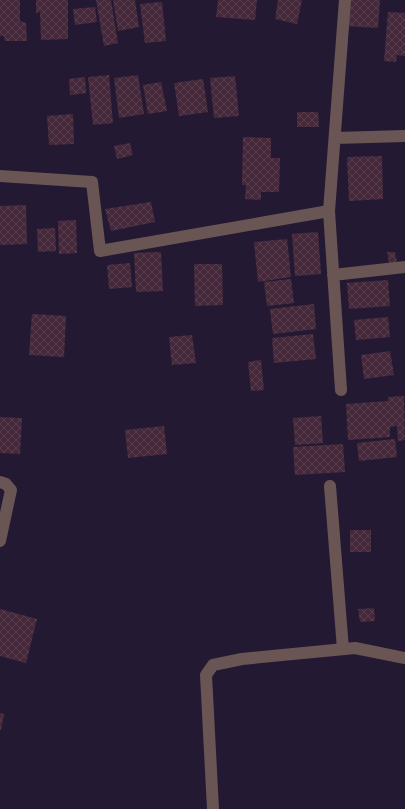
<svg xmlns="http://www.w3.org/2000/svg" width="405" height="809" viewBox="0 0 405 809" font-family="'Open Sans',sans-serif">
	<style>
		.building { fill: url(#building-cross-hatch) }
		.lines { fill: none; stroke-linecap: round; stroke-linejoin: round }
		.minor { stroke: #6a5555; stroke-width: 12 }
	</style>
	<defs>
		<pattern id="building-cross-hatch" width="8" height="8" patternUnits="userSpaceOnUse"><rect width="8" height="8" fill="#45293a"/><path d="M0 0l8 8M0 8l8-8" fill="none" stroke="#573e4e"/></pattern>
	</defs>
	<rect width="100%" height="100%" fill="#241933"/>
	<path class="building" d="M 0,0 L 20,0 L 20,21 L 26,23 L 27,41 L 5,41 L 4,36 L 0,36 Z
		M 36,0 L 68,0 L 68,39 L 41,40 L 40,12 L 36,13 Z
		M 96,0 L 111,0 L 118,43 L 104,46 Z
		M 113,0 L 135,0 L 139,27 L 118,31 Z
		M 218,0 L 257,0 L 255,20 L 216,17 Z
		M 278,0 L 302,0 L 297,24 L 275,19 Z
		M 349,0 L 380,0 L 378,28 L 347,26 Z
		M 162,2 L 166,41 L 145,43 L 140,4 Z
		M 95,7 L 97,22 L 75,25 L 73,9 Z
		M 388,12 L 405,13 L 405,56 L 397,55 L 396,62 L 384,61 Z
		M 109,75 L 113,123 L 93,125 L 88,77 Z
		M 138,75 L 144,114 L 119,118 L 114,78 Z
		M 235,76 L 239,116 L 214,118 L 210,78 Z
		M 85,77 L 86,93 L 70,95 L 69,79 Z
		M 203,79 L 208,112 L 179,116 L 174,83 Z
		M 161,82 L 167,111 L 148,114 L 143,85 Z
		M 297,112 L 318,112 L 319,127 L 297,127 Z
		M 73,114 L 74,144 L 49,145 L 47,116 Z
		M 243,137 L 271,138 L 271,158 L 280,158 L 279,192 L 261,192 L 261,200 L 245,199 L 246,185 L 242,185 Z
		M 130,143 L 133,155 L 117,159 L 114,146 Z
		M 382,156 L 383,199 L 349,201 L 347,157 Z
		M 151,202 L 155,222 L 111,231 L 105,209 Z
		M 26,205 L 27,244 L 0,245 L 0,206 Z
		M 76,220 L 77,253 L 59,254 L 58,221 Z
		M 55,228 L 56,251 L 38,252 L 37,229 Z
		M 318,232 L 321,274 L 295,276 L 292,234 Z
		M 287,239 L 291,277 L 258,282 L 254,242 Z
		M 161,252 L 163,291 L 136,292 L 134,253 Z
		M 387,252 L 395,252 L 397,263 L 389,263 Z
		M 130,263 L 132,287 L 109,289 L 107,265 Z
		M 194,264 L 222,264 L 223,305 L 195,306 Z
		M 291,279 L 294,303 L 267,306 L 264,282 Z
		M 388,280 L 390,306 L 349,309 L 347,283 Z
		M 314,304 L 316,329 L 273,334 L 270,309 Z
		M 32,314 L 66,316 L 64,357 L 29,355 Z
		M 388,317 L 390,337 L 356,340 L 354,320 Z
		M 313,334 L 316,359 L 274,363 L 272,338 Z
		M 192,335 L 196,363 L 172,365 L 169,337 Z
		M 390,351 L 394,375 L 364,379 L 361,355 Z
		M 261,360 L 264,390 L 251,391 L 248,362 Z
		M 404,396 L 405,440 L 398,441 L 397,426 L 390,427 L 390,437 L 348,440 L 346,404 L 388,401 L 388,397 Z
		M 321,416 L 323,443 L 295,445 L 293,418 Z
		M 0,417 L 22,418 L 20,454 L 0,453 Z
		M 164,426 L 167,454 L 128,458 L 125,430 Z
		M 395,439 L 397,457 L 359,461 L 357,443 Z
		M 343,444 L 345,472 L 295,475 L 293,447 Z
		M 350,530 L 371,530 L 371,552 L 350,552 Z
		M 374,608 L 375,621 L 360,622 L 358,609 Z
		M 0,609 L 37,619 L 26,663 L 0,656 Z
		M 0,713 L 4,714 L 1,730 L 0,730 Z"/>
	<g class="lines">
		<path class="minor" d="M 335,138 L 405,136
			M 0,176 L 92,182 L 100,251 L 329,211 L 345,0
			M 329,211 L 341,390
			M 333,275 L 405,267
			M 0,482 L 6,484 L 11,490 L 0,541
			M 330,486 L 343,649
			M 213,809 L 206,675 L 213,665 L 242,659 L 355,648 L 405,658"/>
	</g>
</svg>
